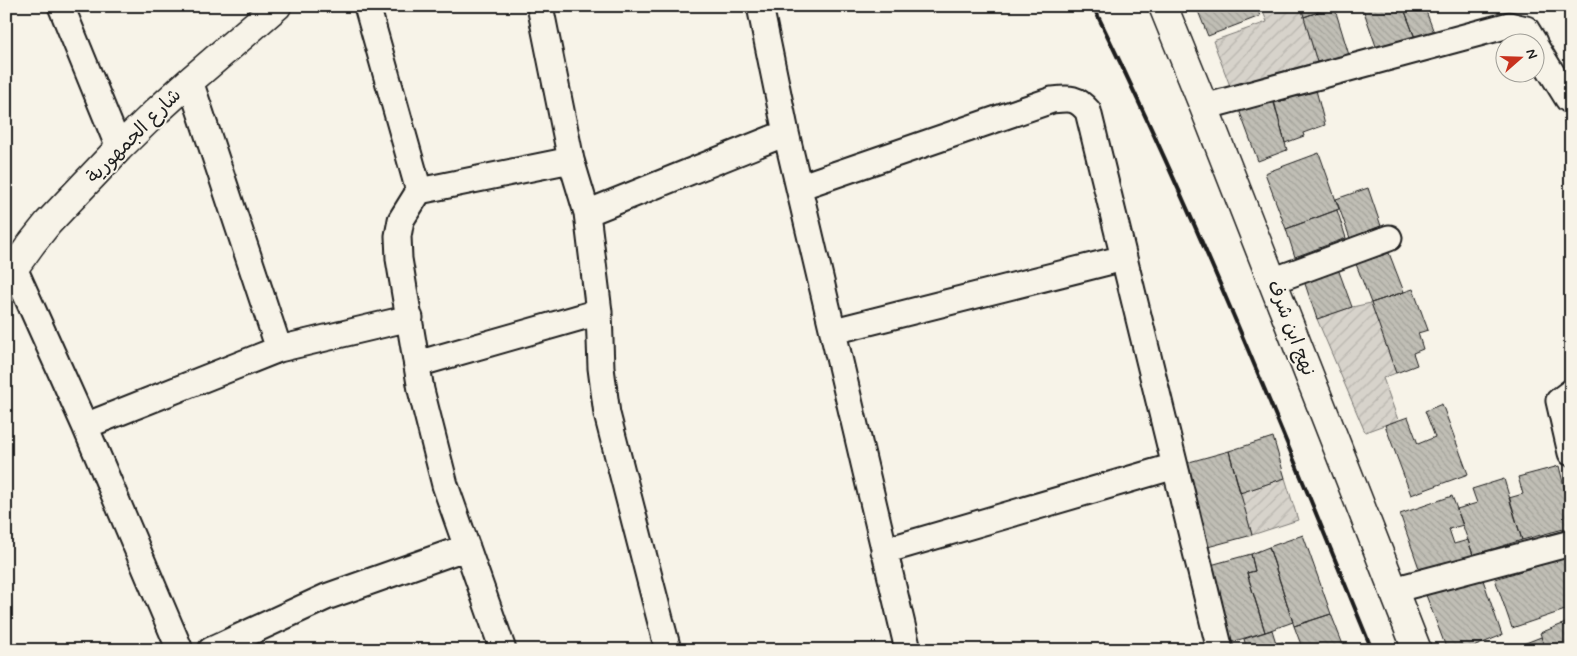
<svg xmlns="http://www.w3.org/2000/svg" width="1577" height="656" viewBox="0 0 1577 656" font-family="Mynerve,'Playpen Sans Arabic',sans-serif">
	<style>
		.garden { fill: url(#garden-furrows); stroke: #7a7874 }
		.building { fill: url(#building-back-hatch); stroke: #1c1c1c }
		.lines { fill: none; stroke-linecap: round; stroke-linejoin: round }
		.street-casing { stroke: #1c1c1c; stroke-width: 29 }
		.secondary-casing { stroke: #1c1c1c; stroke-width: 31 }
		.street { stroke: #f7f3e8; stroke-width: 25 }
		.secondary { stroke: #f7f3e8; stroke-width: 28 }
		.rail { stroke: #1c1c1c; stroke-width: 4 }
		.labels { text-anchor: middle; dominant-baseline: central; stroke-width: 4; stroke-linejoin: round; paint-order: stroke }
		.street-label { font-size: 19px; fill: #1c1c1c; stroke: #f7f3e8 }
	</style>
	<defs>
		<pattern id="garden-furrows" width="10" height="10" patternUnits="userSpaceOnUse" patternTransform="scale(1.25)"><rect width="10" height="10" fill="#d7d3cb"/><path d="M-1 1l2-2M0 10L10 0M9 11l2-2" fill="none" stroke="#b8b5ae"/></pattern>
		<pattern id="building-back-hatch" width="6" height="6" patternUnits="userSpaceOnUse" patternTransform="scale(1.25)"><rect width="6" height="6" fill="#c0beb5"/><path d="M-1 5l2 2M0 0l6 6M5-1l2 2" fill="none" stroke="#a4a39b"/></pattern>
	</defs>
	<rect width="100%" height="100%" fill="#f7f3e8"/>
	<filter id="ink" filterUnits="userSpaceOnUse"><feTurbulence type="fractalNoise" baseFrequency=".02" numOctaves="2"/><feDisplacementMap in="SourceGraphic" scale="10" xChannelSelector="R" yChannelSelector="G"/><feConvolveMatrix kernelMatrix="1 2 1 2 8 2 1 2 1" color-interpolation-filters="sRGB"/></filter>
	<g filter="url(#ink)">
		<path class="garden" d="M 1261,6 L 1301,6 L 1317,62 L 1230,86 L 1213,41 L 1267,22 Z
			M 1371,303 L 1396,373 L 1383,378 L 1398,420 L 1365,432 L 1317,319 L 1352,307 Z
			M 1285,478 L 1298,520 L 1252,535 L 1240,493 Z"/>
		<path class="building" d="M 1196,6 L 1256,6 L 1260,16 L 1208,36 Z
			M 1301,6 L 1316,6 L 1318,12 L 1304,17 Z
			M 1334,6 L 1349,55 L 1317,62 L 1304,17 Z
			M 1362,6 L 1403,6 L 1415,38 L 1377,49 Z
			M 1403,6 L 1424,6 L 1435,35 L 1415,38 Z
			M 1315,86 L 1325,125 L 1303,133 L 1304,136 L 1285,143 L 1274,103 L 1290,99 L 1288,92 Z
			M 1273,97 L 1287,150 L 1258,161 L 1238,107 Z
			M 1319,153 L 1339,209 L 1286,229 L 1265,173 Z
			M 1368,188 L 1381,226 L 1350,238 L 1336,199 Z
			M 1337,210 L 1346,238 L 1295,257 L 1286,229 Z
			M 1389,253 L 1404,292 L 1371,303 L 1356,264 Z
			M 1337,266 L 1352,307 L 1317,319 L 1303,278 Z
			M 1413,289 L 1428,330 L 1418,333 L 1423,349 L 1413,353 L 1417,365 L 1396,373 L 1371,303 Z
			M 1442,404 L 1468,474 L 1411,495 L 1385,425 L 1408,417 L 1418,444 L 1435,437 L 1425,411 Z
			M 1273,437 L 1285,478 L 1240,493 L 1229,451 Z
			M 1229,451 L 1252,535 L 1204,548 L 1182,464 Z
			M 1559,466 L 1571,515 L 1571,527 L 1522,540 L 1509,498 L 1523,494 L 1518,477 Z
			M 1504,479 L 1522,540 L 1473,555 L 1457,509 L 1477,503 L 1472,489 Z
			M 1452,496 L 1463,525 L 1449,529 L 1454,544 L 1468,540 L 1473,555 L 1420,571 L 1400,514 Z
			M 1303,535 L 1331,614 L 1294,626 L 1269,547 Z
			M 1269,547 L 1293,622 L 1265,632 L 1247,573 L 1255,571 L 1251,554 Z
			M 1251,554 L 1255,571 L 1247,573 L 1265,632 L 1228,643 L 1207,566 Z
			M 1567,557 L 1571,560 L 1571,608 L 1512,628 L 1495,579 Z
			M 1483,580 L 1502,635 L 1466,650 L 1447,650 L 1426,595 Z
			M 1331,614 L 1345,650 L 1303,650 L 1294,626 Z
			M 1568,622 L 1571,629 L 1571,650 L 1546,650 L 1540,633 Z
			M 1272,630 L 1276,643 L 1283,642 L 1285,650 L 1247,650 L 1244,639 Z
			M 1541,637 L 1546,650 L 1508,650 Z"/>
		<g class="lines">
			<g class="street-casing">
				<path id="street" d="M 61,6 L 119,148
					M 367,6 L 419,191 L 571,160
					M 540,6 L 571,160 L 587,213 L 599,312 L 601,368 L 607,414 L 668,650
					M 760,6 L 786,133 L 908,650
					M 1534,44 L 1568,99 L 1571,101
					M 190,81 L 279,349
					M 1204,107 L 1509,25 L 1526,29 L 1534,42
					M 799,187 L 1052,100 C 1070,98 1076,97 1088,111 L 1220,650
					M 419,191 L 401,220 L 398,236 L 399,259 L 421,390 L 445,485 L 503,650
					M 587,213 L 786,133
					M 14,268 L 85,426 L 180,650
					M 1272,281 L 1389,238
					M 834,331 L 1124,258
					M 417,364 L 599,312
					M 1571,392 L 1559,401 L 1571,453
					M 85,426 L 279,349 L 410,318
					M 884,551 L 1175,466
					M 1393,590 L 1571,543
					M 211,650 L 326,597 L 467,547"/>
			</g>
			<g class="secondary-casing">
				<path id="secondary" d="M 1163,6 L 1204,107 L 1417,650
					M 6,279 L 32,243 L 48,223 L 119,148 L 157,111 L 190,81 L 277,6"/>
			</g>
			<use href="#street" class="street"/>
			<use href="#secondary" class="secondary"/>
			<path class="rail" d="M 1093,6 C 1196,216 1283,433 1372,650"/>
		</g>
	</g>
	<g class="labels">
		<g class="street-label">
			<text transform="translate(134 136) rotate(-45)">شارع الجمهورية</text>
			<text transform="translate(1291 328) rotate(69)">نهج ابن شرف</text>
		</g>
	</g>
	<rect width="1577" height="656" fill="none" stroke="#f7f3e8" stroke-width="25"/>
	<rect x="12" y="12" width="1552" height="631" fill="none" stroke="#1c1c1c" stroke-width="2" filter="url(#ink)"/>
	<g transform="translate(1520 58) rotate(70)"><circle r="24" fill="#f7f3e8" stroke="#9f9d96"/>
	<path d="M0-4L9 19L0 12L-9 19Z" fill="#c8321e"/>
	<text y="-8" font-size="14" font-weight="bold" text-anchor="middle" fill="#1c1c1c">N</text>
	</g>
</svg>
